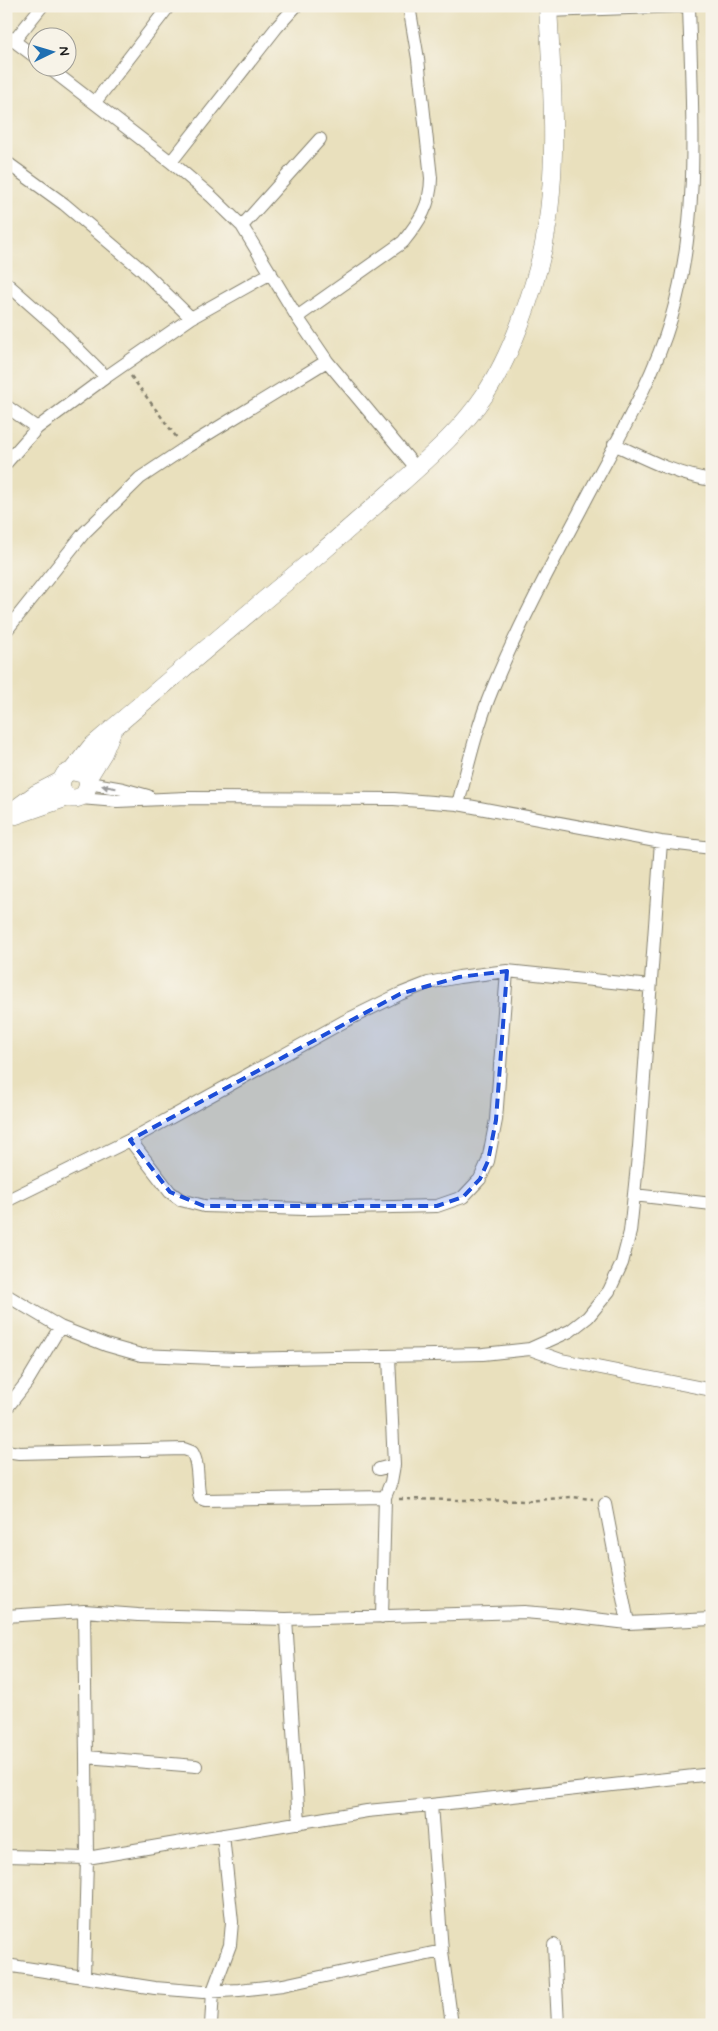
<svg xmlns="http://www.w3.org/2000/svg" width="718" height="2031" viewBox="0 0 718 2031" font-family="Mynerve,sans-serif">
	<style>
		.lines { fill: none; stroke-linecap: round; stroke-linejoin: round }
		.street-casing { stroke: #827e6c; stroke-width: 14 }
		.secondary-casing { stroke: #827e6c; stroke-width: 19 }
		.path { stroke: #827e6c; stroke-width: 2.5; stroke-dasharray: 4 4; stroke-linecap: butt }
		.street { stroke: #fff; stroke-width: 12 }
		.secondary { stroke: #fff; stroke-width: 18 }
		.oneway { fill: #999 }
		.marked { fill: #1d4ed8; fill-opacity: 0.2; stroke: #1d4ed8; stroke-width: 4; stroke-dasharray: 10 6; stroke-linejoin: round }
	</style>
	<rect width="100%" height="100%" fill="#f7f3e8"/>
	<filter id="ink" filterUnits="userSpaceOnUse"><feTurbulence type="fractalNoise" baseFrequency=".02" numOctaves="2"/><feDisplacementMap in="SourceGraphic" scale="10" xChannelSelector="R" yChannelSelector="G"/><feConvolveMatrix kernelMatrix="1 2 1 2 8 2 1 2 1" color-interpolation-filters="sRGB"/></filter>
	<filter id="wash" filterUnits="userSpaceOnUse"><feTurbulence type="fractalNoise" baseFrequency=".0096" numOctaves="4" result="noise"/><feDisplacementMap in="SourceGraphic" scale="20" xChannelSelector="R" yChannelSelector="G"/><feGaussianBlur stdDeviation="1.12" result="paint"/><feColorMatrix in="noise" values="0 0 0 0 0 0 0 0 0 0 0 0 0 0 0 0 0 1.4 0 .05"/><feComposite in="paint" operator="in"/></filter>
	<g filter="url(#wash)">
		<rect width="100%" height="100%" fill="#e9e0bd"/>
	</g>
	<g filter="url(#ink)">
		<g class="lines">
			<g class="street-casing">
				<path id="street" d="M 548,11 L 683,6
					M 6,35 L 38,59
					M 14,41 L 42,6
					M 49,68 L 171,162 L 211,196 L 242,226 L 297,317 L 327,361 L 417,469
					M 95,102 L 169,6
					M 6,162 L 64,204 L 142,270 L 191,318
					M 171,162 L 277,27 L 296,6
					M 242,226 L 320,139
					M 6,283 L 56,327 L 106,377
					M 297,317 L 403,242 C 419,222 431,205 431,178 L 418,59 L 409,6
					M 6,406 L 37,428
					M 614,444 C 646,459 677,475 712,480
					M 6,463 L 37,428 L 106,377 L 191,318 L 271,273
					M 6,631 L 84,533 L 140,478 L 185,448 L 327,361
					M 89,783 L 123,789 L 148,796
					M 80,798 L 117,801 L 186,798 L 394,799 L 458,804 L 661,842 L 712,848
					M 458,804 C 468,766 477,726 492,690 C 517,629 549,569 580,511 C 611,450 652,384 671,319 C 701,218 692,110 689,6
					M 130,1140 L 170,1192 L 181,1200 L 204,1206 L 305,1209 L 437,1206 L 463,1197 L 480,1179 L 488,1161 L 496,1120 L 507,971
					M 634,1195 L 712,1204
					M 6,1201 L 130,1140 L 343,1022 L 400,994 L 428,983 L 459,977 L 507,971 L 650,986
					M 6,1295 L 60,1327 L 106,1345 L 141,1355 L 238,1359 L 483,1354 L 530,1349 L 570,1331 L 588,1317 L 609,1291 L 622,1263 L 630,1232 L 639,1147 L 661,842
					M 530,1349 L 561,1360 L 712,1390
					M 6,1409 L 27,1382 L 60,1327
					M 6,1451 L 19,1453 L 184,1449 L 192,1452 C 200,1465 196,1483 200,1498 L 205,1500 L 385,1497 L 382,1617
					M 379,1469 L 394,1465 L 389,1357
					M 385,1497 L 391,1482 L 394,1465
					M 605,1504 L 628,1623
					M 84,1611 L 86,1757 L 196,1766
					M 6,1616 L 84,1611 L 138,1615 L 286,1619 L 524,1612 L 560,1615 L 628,1623 L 712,1619
					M 286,1619 L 299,1823
					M 6,1856 L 87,1858 L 367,1811 L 431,1805
					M 554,1945 L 558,2025
					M 6,1965 L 155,1988 L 203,1992 L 239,1990 L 283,1985 L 442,1951
					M 84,1977 L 87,1858 L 86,1757
					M 211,2025 L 213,1991 L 230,1945 L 232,1922 L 223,1835
					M 452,2025 L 442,1951 L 431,1805 L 712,1774"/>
			</g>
			<g class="secondary-casing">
				<path id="secondary" d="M 72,771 L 84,774 L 89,783 L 85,794 C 72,804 60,796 61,781 L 65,774 L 72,771 L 91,747 C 166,683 240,620 316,557 C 344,533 372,508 401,483 C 431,456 461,430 484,396 C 511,357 534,291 544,244 C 559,166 552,85 548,6
					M 87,779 L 103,753 L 112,731
					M 16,815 L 68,797
					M 6,816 L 36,794 L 61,781"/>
			</g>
			<path class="path" d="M 131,376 L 177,438
				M 399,1499 L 527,1501 L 571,1497 L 593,1499"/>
			<use href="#street" class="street"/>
			<use href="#secondary" class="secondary"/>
		</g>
		<defs><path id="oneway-solid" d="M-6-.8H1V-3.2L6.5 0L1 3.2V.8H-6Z" transform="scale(1.25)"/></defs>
		<use class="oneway" href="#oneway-solid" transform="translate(109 787) rotate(-170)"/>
	</g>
	<path class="marked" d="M 507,971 L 496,1120 L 488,1161 L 480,1179 L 463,1197 L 437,1206 L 204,1206 L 170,1192 L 130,1140 L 400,994 L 459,977 Z"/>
	<rect width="718" height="2031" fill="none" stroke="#f7f3e8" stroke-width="25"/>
	<g transform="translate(52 52) rotate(85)"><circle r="24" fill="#f7f3e8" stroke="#9f9d96"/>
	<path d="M0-4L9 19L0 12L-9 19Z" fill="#1f6fb2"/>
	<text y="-8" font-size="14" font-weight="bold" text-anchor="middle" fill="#1c1c1c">N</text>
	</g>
</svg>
